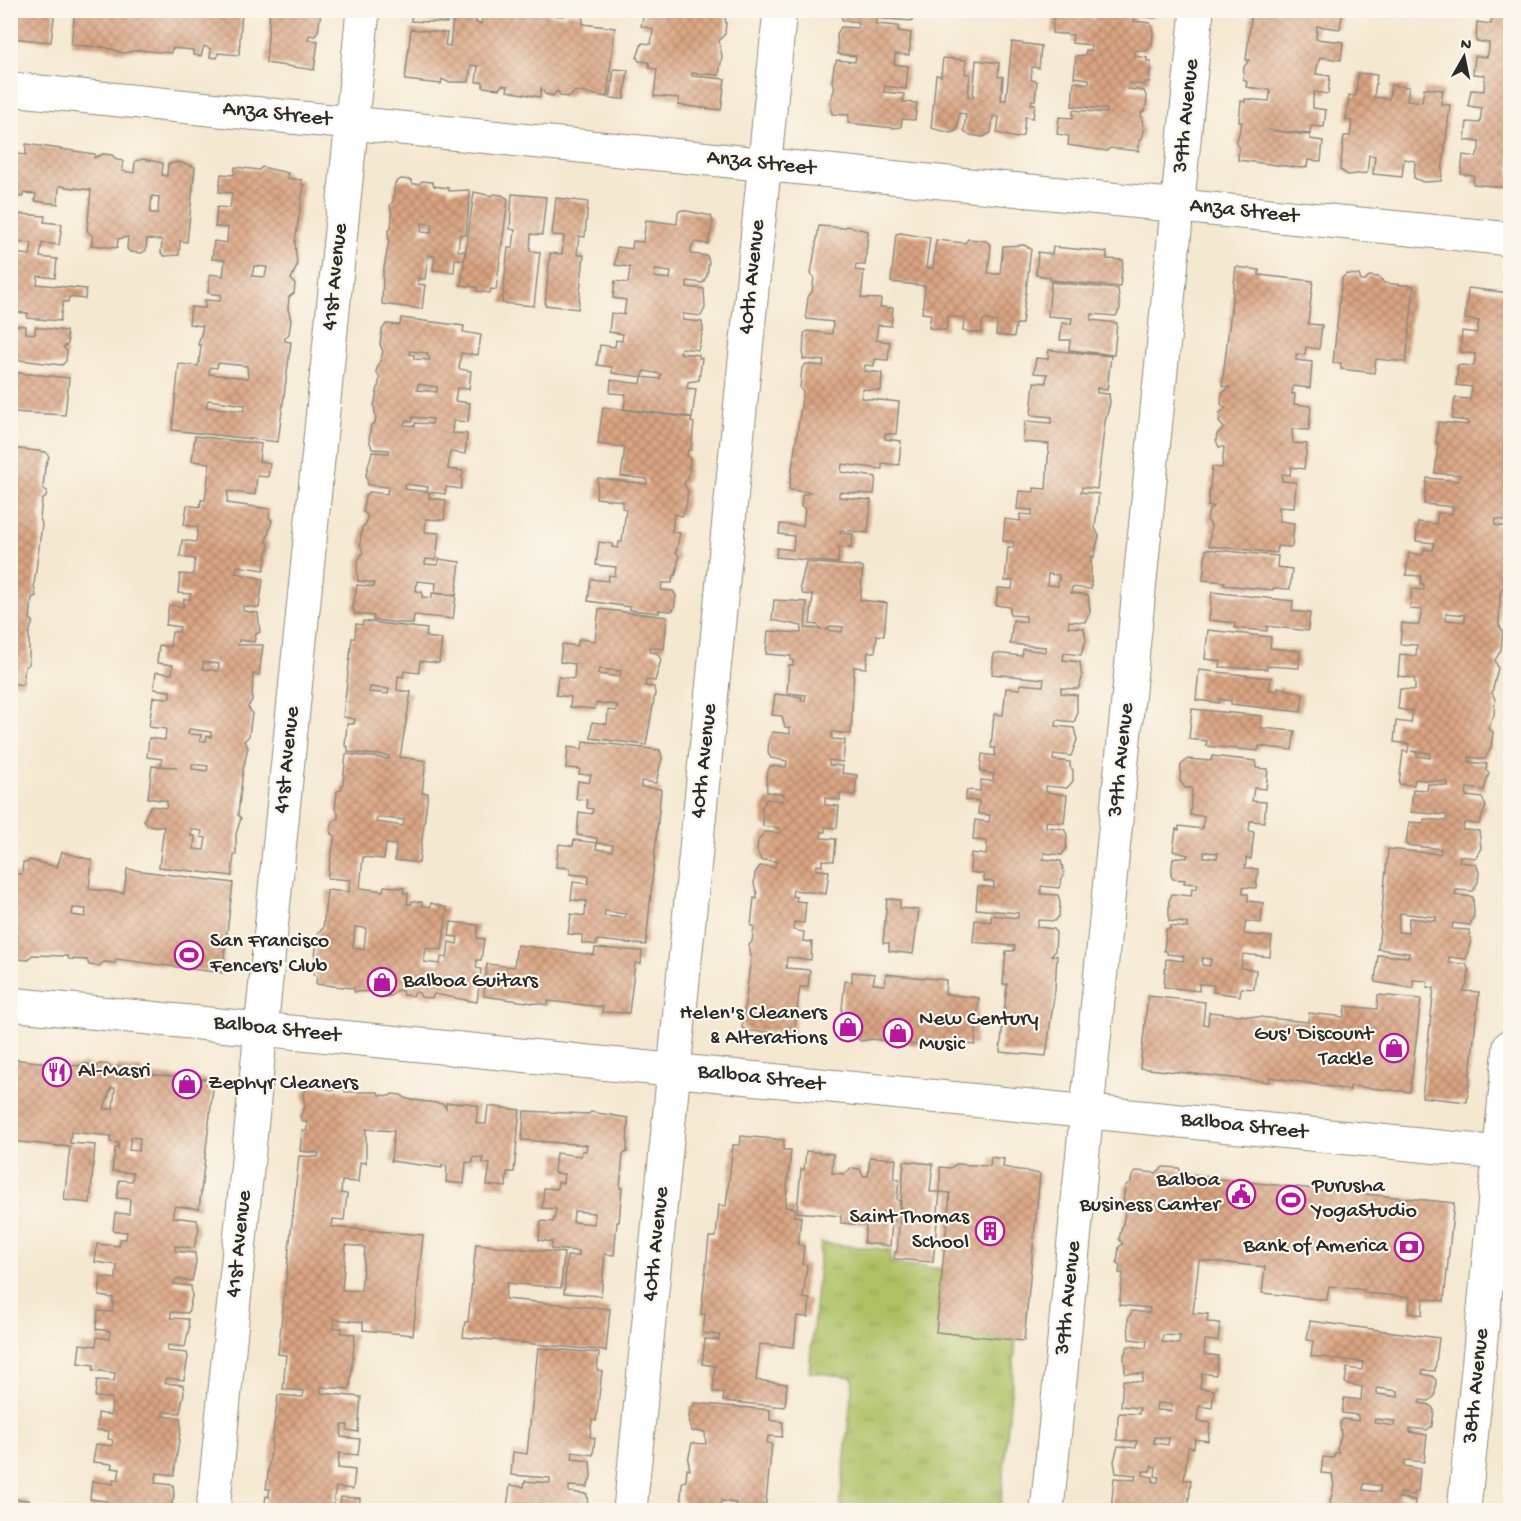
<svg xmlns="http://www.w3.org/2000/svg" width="1521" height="1521" viewBox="0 0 1521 1521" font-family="'Gochi Hand',sans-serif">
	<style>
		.park { fill: url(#park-tufts); stroke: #6c7647; stroke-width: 1.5 }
		.building { fill: url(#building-cross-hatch); fill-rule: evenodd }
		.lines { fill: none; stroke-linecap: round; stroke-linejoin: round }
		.minor-casing { stroke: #908a7e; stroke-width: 35 }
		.tertiary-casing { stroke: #908a7e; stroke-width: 35 }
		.minor { stroke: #fff; stroke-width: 33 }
		.tertiary { stroke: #fff; stroke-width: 33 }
		.labels { text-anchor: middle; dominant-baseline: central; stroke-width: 4.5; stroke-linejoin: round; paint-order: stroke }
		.street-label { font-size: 22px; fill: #2b2b2b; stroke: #fbf7ec }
		.poi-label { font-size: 22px; fill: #2b2b2b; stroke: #fbf7ec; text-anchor: start }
	</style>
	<defs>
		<pattern id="park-tufts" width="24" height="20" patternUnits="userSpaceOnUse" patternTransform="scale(1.5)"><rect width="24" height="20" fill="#adc063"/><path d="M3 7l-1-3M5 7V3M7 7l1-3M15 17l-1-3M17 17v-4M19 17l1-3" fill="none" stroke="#8d9c52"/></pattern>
		<pattern id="building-cross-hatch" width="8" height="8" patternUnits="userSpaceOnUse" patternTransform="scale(1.5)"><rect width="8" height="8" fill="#daa482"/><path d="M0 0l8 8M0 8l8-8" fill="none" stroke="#b1866b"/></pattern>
	</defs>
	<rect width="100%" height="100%" fill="#fbf7ec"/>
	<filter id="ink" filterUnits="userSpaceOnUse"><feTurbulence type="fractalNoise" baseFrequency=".0167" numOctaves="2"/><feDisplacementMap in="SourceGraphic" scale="12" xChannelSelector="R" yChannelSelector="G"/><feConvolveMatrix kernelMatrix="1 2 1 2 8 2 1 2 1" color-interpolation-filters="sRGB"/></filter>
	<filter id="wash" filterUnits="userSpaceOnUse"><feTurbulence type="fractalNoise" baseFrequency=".008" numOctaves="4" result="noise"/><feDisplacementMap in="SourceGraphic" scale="24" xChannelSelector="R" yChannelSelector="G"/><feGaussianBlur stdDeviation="1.35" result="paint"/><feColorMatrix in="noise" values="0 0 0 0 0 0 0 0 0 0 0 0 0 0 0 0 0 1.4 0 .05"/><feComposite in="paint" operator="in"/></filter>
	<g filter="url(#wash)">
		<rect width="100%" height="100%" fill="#f5e8d1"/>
		<path class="park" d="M 821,1243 L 891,1250 L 890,1263 L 942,1269 L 936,1332 L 1016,1340 L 1000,1510 L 879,1510 L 840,1506 L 853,1377 L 809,1372 Z"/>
		<g id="blocks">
			<path class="building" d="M 10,10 L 55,10 L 51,42 L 10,38 Z
				M 75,10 L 102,10 L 101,13 L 108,13 L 108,10 L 166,10 L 165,14 L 175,16 L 176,10 L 242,10 L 239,55 L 218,53 L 217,58 L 210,57 L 211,49 L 204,46 L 201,56 L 193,55 L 193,50 L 172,48 L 171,53 L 138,50 L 124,53 L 104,47 L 71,45 Z
				M 270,10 L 321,12 L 318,31 L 315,36 L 309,35 L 308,40 L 318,41 L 314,70 L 266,63 Z
				M 412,10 L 448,10 L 447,23 L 411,21 Z
				M 454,10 L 477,10 L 476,23 L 481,24 L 483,11 L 490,10 L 510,10 L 510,14 L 516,15 L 516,10 L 550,12 L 549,15 L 564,16 L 568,13 L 579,14 L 583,18 L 583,24 L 615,28 L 607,97 L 575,91 L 570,97 L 561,96 L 557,91 L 553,96 L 545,94 L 541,88 L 540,97 L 507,91 L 508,86 L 502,85 L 499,89 L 483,87 L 483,82 L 476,82 L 478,66 L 471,65 L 469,82 L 448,82 L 442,79 L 441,84 L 405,80 L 411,29 L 447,33 L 445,45 L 450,46 Z
				M 645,10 L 723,10 L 726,22 L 725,34 L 719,41 L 722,56 L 719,75 L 692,73 L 692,76 L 725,79 L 721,110 L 678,105 L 679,98 L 654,96 L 657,69 L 649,68 L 649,62 L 639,61 L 637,58 L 642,43 L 651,44 L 653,29 L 641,26 Z
				M 840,10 L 913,10 L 912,21 L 876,18 L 876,24 L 898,26 L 898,31 L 911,33 L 909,55 L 895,54 L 894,64 L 908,66 L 906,89 L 885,86 L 884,92 L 904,94 L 903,102 L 917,103 L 915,120 L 902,119 L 901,127 L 894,128 L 848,123 L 849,115 L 832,114 L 830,102 L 835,87 L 832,81 L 834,66 L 837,60 L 855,62 L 856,56 L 838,54 L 837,34 L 841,27 L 858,28 L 858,22 L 842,20 Z
				M 1123,10 L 1156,10 L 1155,18 L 1135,16 L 1134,21 L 1150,23 L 1153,32 L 1152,44 L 1147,51 L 1135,50 L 1135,56 L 1147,58 L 1147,61 L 1151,61 L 1149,82 L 1145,82 L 1144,85 L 1129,83 L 1128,89 L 1144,91 L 1147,98 L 1145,110 L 1141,113 L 1144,131 L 1142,139 L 1139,140 L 1139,151 L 1110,148 L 1107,151 L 1068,145 L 1069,136 L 1057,134 L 1059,117 L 1073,118 L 1073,110 L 1107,113 L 1107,109 L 1072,106 L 1074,82 L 1089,84 L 1089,79 L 1074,77 L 1076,56 L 1085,55 L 1086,50 L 1091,51 L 1091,45 L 1072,43 L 1073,35 L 1052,33 L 1054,14 L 1095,18 L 1095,12 L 1123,15 Z
				M 1252,10 L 1343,10 L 1340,29 L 1317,26 L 1316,39 L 1343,42 L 1341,60 L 1320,57 L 1317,68 L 1316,74 L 1330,76 L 1328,94 L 1314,92 L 1313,99 L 1313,108 L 1326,110 L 1324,127 L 1311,126 L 1310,134 L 1268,130 L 1310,135 L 1310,139 L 1323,141 L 1321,161 L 1308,160 L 1307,167 L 1301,168 L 1238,160 L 1239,147 L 1236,144 L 1242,122 L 1239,122 L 1241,101 L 1245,102 L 1245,99 L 1269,101 L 1270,94 L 1270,90 L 1246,87 L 1247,82 L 1243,79 L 1244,67 L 1249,60 L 1246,60 Z
				M 1493,10 L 1510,10 L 1510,188 L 1473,184 L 1474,176 L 1461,174 L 1463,155 L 1476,157 L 1479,149 L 1479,142 L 1465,140 L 1467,122 L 1480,123 L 1481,115 L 1482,108 L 1468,106 L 1471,90 L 1484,91 L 1485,75 L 1473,74 L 1475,56 L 1487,57 L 1489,49 L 1489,43 L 1476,41 L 1477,22 L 1491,24 Z
				M 1012,42 L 1041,46 L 1039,68 L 1032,67 L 1031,80 L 1037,81 L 1035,100 L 1032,100 L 1031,104 L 1035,104 L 1033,118 L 1025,117 L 1023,136 L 1016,138 L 997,133 L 999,117 L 993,116 L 991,133 L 983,137 L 970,135 L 964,131 L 966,114 L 959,113 L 957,130 L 951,133 L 931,128 L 936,75 L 941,76 L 943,58 L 966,60 L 965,74 L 970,74 L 968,97 L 973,97 L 976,60 L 999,63 L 998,77 L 1003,77 L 1001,100 L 1006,100 Z
				M 614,69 L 628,70 L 624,99 L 610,98 Z
				M 1358,73 L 1377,75 L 1374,97 L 1389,99 L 1391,85 L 1409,87 L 1407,100 L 1422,102 L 1424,88 L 1443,90 L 1441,104 L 1450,105 L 1441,181 L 1423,182 L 1414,178 L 1415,161 L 1404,159 L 1402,177 L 1373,174 L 1375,156 L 1369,155 L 1367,173 L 1348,175 L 1340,170 L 1344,136 L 1350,136 L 1352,121 L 1346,120 L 1349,95 L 1356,96 Z
				M 26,144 L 95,154 L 94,158 L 103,154 L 112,155 L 117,160 L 123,161 L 122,171 L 134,173 L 135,161 L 144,159 L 163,163 L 162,175 L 167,176 L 168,164 L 178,162 L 195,167 L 187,242 L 180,241 L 179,255 L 164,256 L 161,253 L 162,240 L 160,240 L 147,239 L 146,250 L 142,253 L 130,252 L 127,249 L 128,237 L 118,239 L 117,248 L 91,245 L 93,236 L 87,231 L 91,190 L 59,186 L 58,204 L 35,201 L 36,194 L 23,193 L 23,197 L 10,195 L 10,153 L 26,155 ZM 152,196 L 159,197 L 158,213 L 150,213 Z
				M 235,167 L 259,170 L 262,167 L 288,173 L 287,178 L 302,180 L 302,185 L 304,185 L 295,242 L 297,266 L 291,279 L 295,284 L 294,293 L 289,297 L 288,309 L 291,320 L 289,334 L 285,338 L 285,341 L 291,342 L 278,442 L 172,430 L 179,364 L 198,366 L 199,363 L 201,345 L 198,345 L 203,326 L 189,324 L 191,307 L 205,308 L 205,300 L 220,301 L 221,295 L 208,293 L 210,274 L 223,276 L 225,260 L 212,259 L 214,241 L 227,243 L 228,228 L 215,227 L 217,207 L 230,208 L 231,201 L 232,193 L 219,192 L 221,174 L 234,175 ZM 254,266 L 267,267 L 265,277 L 252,276 ZM 218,363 L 247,366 L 248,378 L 209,374 L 210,367 L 217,368 ZM 208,400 L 245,405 L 244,411 L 206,407 Z
				M 401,179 L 411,180 L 413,184 L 419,184 L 422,181 L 432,182 L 434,186 L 448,188 L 449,191 L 469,190 L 470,194 L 466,235 L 460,234 L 458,251 L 465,251 L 464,260 L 455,259 L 454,272 L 433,270 L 435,256 L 428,255 L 425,279 L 418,278 L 418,284 L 425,285 L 422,309 L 382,304 L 383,273 L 389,242 L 388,231 L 391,229 L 392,216 L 390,205 L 393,202 L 395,183 ZM 422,223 L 432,224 L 431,233 L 421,232 Z
				M 474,192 L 492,196 L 494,194 L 502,195 L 508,199 L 496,290 L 491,289 L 490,293 L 477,291 L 477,287 L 461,285 Z
				M 512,194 L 546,197 L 542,235 L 531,234 L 530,251 L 540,252 L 534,306 L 502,303 L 508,248 L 513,248 L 515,230 L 510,229 Z
				M 556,198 L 588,202 L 585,237 L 579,236 L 577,255 L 584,255 L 578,309 L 545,305 L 550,253 L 562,254 L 564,236 L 552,235 Z
				M 682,210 L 711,216 L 713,222 L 708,244 L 694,242 L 691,248 L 691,254 L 707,256 L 709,262 L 707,275 L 703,283 L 687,281 L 687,287 L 704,289 L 705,308 L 701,316 L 683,314 L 683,320 L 702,322 L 703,330 L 698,350 L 681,348 L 680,353 L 699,355 L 699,358 L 702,358 L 699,380 L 688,382 L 687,388 L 696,389 L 692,417 L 624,409 L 626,394 L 610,393 L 611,380 L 641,384 L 642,377 L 660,379 L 661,374 L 644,371 L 643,377 L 612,373 L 612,367 L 597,365 L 600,345 L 615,347 L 616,340 L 622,341 L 623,334 L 609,332 L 611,313 L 624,315 L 625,307 L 626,300 L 613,298 L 615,281 L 628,283 L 630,267 L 615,265 L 617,247 L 632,249 L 633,241 L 643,242 L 646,220 L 677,224 L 678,212 ZM 655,270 L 671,272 L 670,279 L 654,277 Z
				M 20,214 L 45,216 L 44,222 L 62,224 L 59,245 L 42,243 L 40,257 L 57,259 L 55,278 L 38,276 L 37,284 L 86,289 L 85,299 L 69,297 L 68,302 L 63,302 L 60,321 L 27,318 L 28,313 L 14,312 L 13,317 L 10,317 L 10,215 L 20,216 ZM 15,242 L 32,243 L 30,255 L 14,253 Z
				M 819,226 L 844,228 L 846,226 L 868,231 L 865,265 L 856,264 L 855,270 L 864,271 L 861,298 L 881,299 L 880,307 L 893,308 L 891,326 L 878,325 L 876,340 L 890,342 L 888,360 L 875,359 L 874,366 L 865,365 L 864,371 L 882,373 L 881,391 L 862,389 L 861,398 L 899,402 L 896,434 L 885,434 L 885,439 L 901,441 L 899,465 L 882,463 L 882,469 L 842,464 L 841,472 L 876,477 L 874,494 L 839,492 L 839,497 L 871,500 L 868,533 L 841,530 L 840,533 L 853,534 L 851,548 L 839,547 L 838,563 L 776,557 L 777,548 L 793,550 L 794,536 L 779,534 L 780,524 L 803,526 L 805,508 L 801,507 L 802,495 L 811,492 L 789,490 L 803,392 L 800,388 L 802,368 L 806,364 L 823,366 L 824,361 L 803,359 L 804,334 L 807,331 L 832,334 L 833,322 L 807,319 L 806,315 L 808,297 L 812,292 L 814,277 L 811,274 Z
				M 901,233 L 930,238 L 926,268 L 933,268 L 936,240 L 965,243 L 968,239 L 986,241 L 991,245 L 988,273 L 994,274 L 1000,274 L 1003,246 L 1024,245 L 1031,249 L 1022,324 L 1016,324 L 1014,337 L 996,335 L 997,322 L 988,320 L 983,320 L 981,333 L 963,331 L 964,318 L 948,316 L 946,330 L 929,328 L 931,314 L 922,313 L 925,286 L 891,282 L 896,234 Z
				M 1053,247 L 1107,252 L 1107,259 L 1123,260 L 1120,287 L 1050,280 L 1050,277 L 1036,275 L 1038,252 L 1052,254 Z
				M 1236,267 L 1259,270 L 1259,275 L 1313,281 L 1308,324 L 1322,325 L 1319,349 L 1306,347 L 1305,355 L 1296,354 L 1296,360 L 1312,362 L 1310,388 L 1293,386 L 1292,394 L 1295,394 L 1294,404 L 1311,406 L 1309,430 L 1292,429 L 1293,443 L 1307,444 L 1304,469 L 1291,467 L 1290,475 L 1282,474 L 1282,481 L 1296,482 L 1294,508 L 1279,507 L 1280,521 L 1294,523 L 1292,547 L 1277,546 L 1277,553 L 1209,546 L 1211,525 L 1207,520 L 1209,510 L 1214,506 L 1208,506 L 1212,467 L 1222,468 L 1224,447 L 1219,447 L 1216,440 L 1217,434 L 1224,428 L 1219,422 L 1220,413 L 1226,408 L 1221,404 L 1222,393 L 1230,387 L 1222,386 Z
				M 1347,274 L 1359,275 L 1361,281 L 1365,281 L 1369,276 L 1379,277 L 1384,283 L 1414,286 L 1406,362 L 1376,359 L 1374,373 L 1341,369 L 1341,363 L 1333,363 L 1342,278 Z
				M 1051,282 L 1118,289 L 1120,309 L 1116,316 L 1092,314 L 1091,320 L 1117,323 L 1114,355 L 1069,350 L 1070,340 L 1060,340 L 1062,323 L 1071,324 L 1072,318 L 1048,316 Z
				M 1468,288 L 1510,293 L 1510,521 L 1496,519 L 1495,525 L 1509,527 L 1510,547 L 1504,557 L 1507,565 L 1506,583 L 1500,592 L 1499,625 L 1503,632 L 1501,650 L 1495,660 L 1498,668 L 1492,693 L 1495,699 L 1494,715 L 1488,728 L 1493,732 L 1491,748 L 1485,759 L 1469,757 L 1469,762 L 1487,764 L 1486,770 L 1489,773 L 1484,790 L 1467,788 L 1466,796 L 1482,798 L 1486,806 L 1479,824 L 1464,823 L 1463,830 L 1479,831 L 1481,848 L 1476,858 L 1460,856 L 1459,862 L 1476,864 L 1479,872 L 1478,882 L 1473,891 L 1456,890 L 1455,895 L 1473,897 L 1474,916 L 1470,925 L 1453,923 L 1452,929 L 1469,930 L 1471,940 L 1466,959 L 1449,957 L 1449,963 L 1466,964 L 1469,971 L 1467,984 L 1463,991 L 1479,992 L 1467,1102 L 1422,1097 L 1434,988 L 1427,987 L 1428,981 L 1413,980 L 1413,988 L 1375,982 L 1378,955 L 1409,957 L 1409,953 L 1378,949 L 1388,849 L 1440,854 L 1441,849 L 1406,845 L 1409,822 L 1424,823 L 1424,819 L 1446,821 L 1447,815 L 1411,812 L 1413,789 L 1427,790 L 1428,784 L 1448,786 L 1448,782 L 1415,779 L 1414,785 L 1399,784 L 1403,751 L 1408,752 L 1409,744 L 1394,742 L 1396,721 L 1411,723 L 1413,711 L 1398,709 L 1400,689 L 1415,690 L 1415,684 L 1414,678 L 1398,676 L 1400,654 L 1416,656 L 1417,645 L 1400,644 L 1402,623 L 1419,625 L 1422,610 L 1410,609 L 1412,589 L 1424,590 L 1424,584 L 1421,584 L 1421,576 L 1406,575 L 1409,553 L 1423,555 L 1424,549 L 1433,550 L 1434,543 L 1416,541 L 1418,522 L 1436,524 L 1438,513 L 1452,514 L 1453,507 L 1424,504 L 1427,478 L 1459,481 L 1460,475 L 1435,473 L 1438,444 L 1436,444 L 1438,422 L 1468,425 L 1468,421 L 1452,419 L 1455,398 L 1470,399 L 1472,387 L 1456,385 L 1458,365 L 1474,366 L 1475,358 L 1475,354 L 1460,352 L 1462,331 L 1477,333 L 1479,321 L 1465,319 ZM 1446,613 L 1465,615 L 1465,622 L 1446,620 ZM 1411,751 L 1430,753 L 1430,758 L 1417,756 L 1417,753 ZM 1400,913 L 1436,917 L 1436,921 L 1409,918 L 1408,933 L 1398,932 Z
				M 401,318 L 464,326 L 463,332 L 481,335 L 478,355 L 461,353 L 459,369 L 471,371 L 469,389 L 457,388 L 455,401 L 470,403 L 468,422 L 453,421 L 452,433 L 467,434 L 465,454 L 450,452 L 448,469 L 463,471 L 461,489 L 446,487 L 445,494 L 429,492 L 429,498 L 446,500 L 444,520 L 426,519 L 425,532 L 439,533 L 436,560 L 426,559 L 425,564 L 438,565 L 439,559 L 460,562 L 456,595 L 435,593 L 436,583 L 417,581 L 416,591 L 422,592 L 422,597 L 432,598 L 432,593 L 456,596 L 453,619 L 414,615 L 413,624 L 373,620 L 374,616 L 355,614 L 353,608 L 357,585 L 374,587 L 374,583 L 358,581 L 357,570 L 358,560 L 363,552 L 360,544 L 362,527 L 366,524 L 367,515 L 363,512 L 365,496 L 369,492 L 387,494 L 388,487 L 368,485 L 366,474 L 372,452 L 389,453 L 389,450 L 372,449 L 369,439 L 371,425 L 375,423 L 376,418 L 374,406 L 380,378 L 376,372 L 383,352 L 380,344 L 382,330 L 386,324 L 400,325 ZM 410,351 L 427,353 L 430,360 L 414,359 L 414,355 L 409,354 ZM 418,384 L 437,387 L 437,392 L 417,390 ZM 413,417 L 433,419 L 432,424 L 415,423 L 415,426 L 404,425 L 405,421 L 412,422 ZM 405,484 L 428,487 L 427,492 L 404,489 Z
				M 10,325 L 26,326 L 26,333 L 35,334 L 35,327 L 66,331 L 68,344 L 63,347 L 67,351 L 66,361 L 62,365 L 10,359 Z
				M 1049,350 L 1111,356 L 1107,390 L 1097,388 L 1097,393 L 1109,394 L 1110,403 L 1105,422 L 1097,489 L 1082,487 L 1081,492 L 1099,494 L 1095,528 L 1099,536 L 1094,557 L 1091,556 L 1091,589 L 1072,587 L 1071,593 L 1088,595 L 1090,612 L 1085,622 L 1069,621 L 1068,627 L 1084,628 L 1086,640 L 1081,655 L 1064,653 L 1063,660 L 1080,662 L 1082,679 L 1078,689 L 1061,688 L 1061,693 L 1077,695 L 1077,715 L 1074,722 L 1057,720 L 1056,726 L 1074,728 L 1077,740 L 1071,756 L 1054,754 L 1053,760 L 1070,762 L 1070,767 L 1073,770 L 1073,781 L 1067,788 L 1046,786 L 1046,792 L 1067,795 L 1064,823 L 1046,821 L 1046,827 L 1064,829 L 1067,835 L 1066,849 L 1062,855 L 1044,853 L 1043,859 L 1061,861 L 1064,873 L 1059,888 L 1041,886 L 1041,894 L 1058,895 L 1060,902 L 1059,916 L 1055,921 L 1038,920 L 1037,927 L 1054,929 L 1056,933 L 1055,951 L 1051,955 L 1057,956 L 1055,989 L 1046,1056 L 1000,1052 L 1007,984 L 1003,984 L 1006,951 L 1014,951 L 1015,946 L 973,942 L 975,920 L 991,922 L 991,915 L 1018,918 L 1018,913 L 976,909 L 978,886 L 994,888 L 994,882 L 984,881 L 984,874 L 970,872 L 971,853 L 986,855 L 987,847 L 987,841 L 973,840 L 975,820 L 989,822 L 990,815 L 978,814 L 979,801 L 965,800 L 967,790 L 980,791 L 981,780 L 993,781 L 994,774 L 980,772 L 982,754 L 995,756 L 995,748 L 991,748 L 994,714 L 1003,715 L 1006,688 L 1020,689 L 1020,684 L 1043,686 L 1044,679 L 992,674 L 994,653 L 1022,656 L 1023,649 L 1045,652 L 1046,647 L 1010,644 L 1013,620 L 1026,622 L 1026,616 L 1010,615 L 1010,607 L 996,605 L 998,588 L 1012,589 L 1013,581 L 1005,581 L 1008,548 L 1013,548 L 1014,542 L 1003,541 L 1005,519 L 1020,521 L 1020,514 L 1032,515 L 1032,510 L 1017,509 L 1019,491 L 1034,492 L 1034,488 L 1046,489 L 1049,444 L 1023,442 L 1025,421 L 1051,423 L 1052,417 L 1031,415 L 1034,382 L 1046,383 L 1047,374 L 1034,373 L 1036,358 L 1048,359 ZM 1048,574 L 1059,575 L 1058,586 L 1047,585 Z
				M 10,372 L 69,378 L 65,415 L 10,412 Z
				M 603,407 L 692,418 L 691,422 L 694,423 L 691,450 L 688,450 L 687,455 L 690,459 L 688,478 L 684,483 L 688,491 L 686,507 L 682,516 L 674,514 L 672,532 L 680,533 L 676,552 L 679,556 L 676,574 L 673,577 L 672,583 L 662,583 L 661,590 L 673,591 L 676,596 L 674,609 L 671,611 L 659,610 L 659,613 L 630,610 L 630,607 L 588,601 L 591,579 L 608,581 L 609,575 L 615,576 L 616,567 L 596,565 L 599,542 L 613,544 L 612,547 L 618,548 L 619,542 L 622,542 L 626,509 L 622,508 L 623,501 L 596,498 L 598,478 L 647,484 L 647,479 L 621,476 L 625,447 L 598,444 Z
				M 195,436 L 261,444 L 259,461 L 270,463 L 268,477 L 257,476 L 255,495 L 228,491 L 227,503 L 270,509 L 269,518 L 272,521 L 266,541 L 269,544 L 264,570 L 237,566 L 236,573 L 263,579 L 259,608 L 243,606 L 243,611 L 258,613 L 260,632 L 256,634 L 254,642 L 239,640 L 238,645 L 263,645 L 259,675 L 253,674 L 252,700 L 248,707 L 252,713 L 249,736 L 244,741 L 248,747 L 243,770 L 238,815 L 241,818 L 236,834 L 236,855 L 234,855 L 232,876 L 159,867 L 164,827 L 147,825 L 144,820 L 150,806 L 166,808 L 167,801 L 148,798 L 152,766 L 177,767 L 161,766 L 162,759 L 147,757 L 149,738 L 165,740 L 166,729 L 149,727 L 153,697 L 170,698 L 170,691 L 154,689 L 156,672 L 172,674 L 173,665 L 157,663 L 159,645 L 170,647 L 172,632 L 179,632 L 180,627 L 166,625 L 169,605 L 183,607 L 184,599 L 190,599 L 191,594 L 178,593 L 180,574 L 193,575 L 195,559 L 180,557 L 182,540 L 196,542 L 198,527 L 184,525 L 187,505 L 200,507 L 201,500 L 205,500 L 210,463 L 192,461 ZM 203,662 L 219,664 L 218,671 L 203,669 ZM 189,729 L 211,732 L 211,737 L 207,736 L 206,741 L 200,741 L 201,735 L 188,734 ZM 192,764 L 208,766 L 207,771 L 192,769 ZM 191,829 L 202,831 L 201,837 L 206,838 L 204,850 L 194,849 L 195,836 L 191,836 Z
				M 10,448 L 46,452 L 49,457 L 45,467 L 43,488 L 47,491 L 46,497 L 42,500 L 40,518 L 42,524 L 34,585 L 36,596 L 32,598 L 30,619 L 33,621 L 29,633 L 29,664 L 25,667 L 23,685 L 10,683 Z
				M 1206,549 L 1278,556 L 1277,567 L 1292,569 L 1290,589 L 1273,588 L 1273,590 L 1224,585 L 1225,582 L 1203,580 Z
				M 806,562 L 863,567 L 860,600 L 887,603 L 884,636 L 877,635 L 875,652 L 868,652 L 866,668 L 854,667 L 851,734 L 832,732 L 832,739 L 845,740 L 843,762 L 829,760 L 829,765 L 843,766 L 842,773 L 857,775 L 855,795 L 840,793 L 840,800 L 825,798 L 825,805 L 839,806 L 837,828 L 825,827 L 825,832 L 822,832 L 821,838 L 836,839 L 834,861 L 822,860 L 822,866 L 817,865 L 816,870 L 829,871 L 826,894 L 793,890 L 792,896 L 797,897 L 796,901 L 806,902 L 804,923 L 794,922 L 793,930 L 804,932 L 803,941 L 812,942 L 811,960 L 787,957 L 786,968 L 810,970 L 808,987 L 800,987 L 794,1033 L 749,1031 L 742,1028 L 751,957 L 749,945 L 752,942 L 754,926 L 751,926 L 754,898 L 757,899 L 757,893 L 754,885 L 755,873 L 760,866 L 775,867 L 776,861 L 761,860 L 757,851 L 758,841 L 764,832 L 780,833 L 780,828 L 763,826 L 762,808 L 766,799 L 783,801 L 784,794 L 767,792 L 766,776 L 770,766 L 786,767 L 787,761 L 771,758 L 768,753 L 769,739 L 773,732 L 790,734 L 790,728 L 785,727 L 782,716 L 772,715 L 775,694 L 802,697 L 801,701 L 805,701 L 806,695 L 787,693 L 789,665 L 793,665 L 793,660 L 791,660 L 791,656 L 766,654 L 768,631 L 801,633 L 802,626 L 772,620 L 774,600 L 807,602 L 805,628 L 821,629 L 817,625 L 810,624 L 813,595 L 803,594 L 800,587 ZM 831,626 L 843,627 L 842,632 L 826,630 Z
				M 1212,592 L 1293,601 L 1292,611 L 1310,613 L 1308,631 L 1267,626 L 1267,631 L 1235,628 L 1235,623 L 1209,620 Z
				M 599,609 L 667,617 L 664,649 L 650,647 L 650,652 L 657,653 L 661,660 L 655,681 L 646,680 L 645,686 L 654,687 L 655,694 L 646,745 L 591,738 L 592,722 L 607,724 L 608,710 L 616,711 L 617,705 L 596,703 L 595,709 L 570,707 L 571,697 L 556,695 L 558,677 L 574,679 L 575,664 L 560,662 L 562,644 L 577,646 L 579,639 L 595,641 ZM 599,669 L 621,671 L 620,677 L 598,674 Z
				M 363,621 L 427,629 L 426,637 L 442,639 L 439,663 L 420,661 L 419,673 L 404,671 L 403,677 L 398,676 L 397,690 L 411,692 L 400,757 L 426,761 L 422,793 L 428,793 L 419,863 L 395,860 L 396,845 L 386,844 L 384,859 L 363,857 L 360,888 L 383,891 L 384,886 L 404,888 L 403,893 L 408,893 L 407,904 L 412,904 L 412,901 L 422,902 L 422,906 L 430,907 L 431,903 L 447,908 L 442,950 L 426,948 L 424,962 L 440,964 L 441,957 L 447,958 L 449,942 L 457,944 L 458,937 L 449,936 L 451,922 L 478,925 L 477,938 L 484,939 L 481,960 L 477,960 L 476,968 L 481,969 L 477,1002 L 434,994 L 432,998 L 421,997 L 419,993 L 415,992 L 413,996 L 403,995 L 402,991 L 397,990 L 391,996 L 380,995 L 377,991 L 355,992 L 353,988 L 316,984 L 317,977 L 313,973 L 318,932 L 323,929 L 327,890 L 349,892 L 350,880 L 327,878 L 335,836 L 331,834 L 332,822 L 338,818 L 338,812 L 335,809 L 337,791 L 341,790 L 343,783 L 346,754 L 389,759 L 389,756 L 348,752 L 348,747 L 345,746 L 347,724 L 354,724 L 355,719 L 343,717 L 352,638 L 355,638 L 356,624 L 362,625 ZM 370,687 L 389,689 L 388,694 L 369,692 ZM 377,817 L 404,820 L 403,826 L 376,822 ZM 355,927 L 366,928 L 364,950 L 353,948 Z
				M 1208,630 L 1271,637 L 1270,648 L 1300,651 L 1299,668 L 1267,666 L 1267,669 L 1220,667 L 1221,661 L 1205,659 Z
				M 1199,670 L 1271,678 L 1269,690 L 1278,691 L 1278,687 L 1303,694 L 1301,712 L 1231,704 L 1231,701 L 1219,699 L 1219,703 L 1196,700 Z
				M 1192,709 L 1262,716 L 1261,728 L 1295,731 L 1292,750 L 1259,746 L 1258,751 L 1206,746 L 1207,741 L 1189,739 Z
				M 583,741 L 660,750 L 662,758 L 656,783 L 641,781 L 641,787 L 661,789 L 646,945 L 597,940 L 597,945 L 582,943 L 582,935 L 568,934 L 571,914 L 585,916 L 586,901 L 571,900 L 573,882 L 588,884 L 589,876 L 570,874 L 570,868 L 556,867 L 559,844 L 573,846 L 574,840 L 597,843 L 597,838 L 577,835 L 579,812 L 592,814 L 593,809 L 587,808 L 587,800 L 576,799 L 578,781 L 589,783 L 591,775 L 579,774 L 580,769 L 566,768 L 568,747 L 582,749 ZM 597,843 L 613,845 L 612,851 L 596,849 ZM 605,911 L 626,914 L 625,918 L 604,916 Z
				M 1212,756 L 1256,761 L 1256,768 L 1268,769 L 1266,789 L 1254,788 L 1252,801 L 1266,802 L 1264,822 L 1250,821 L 1249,831 L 1254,832 L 1251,859 L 1246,858 L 1246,861 L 1245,868 L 1258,869 L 1256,888 L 1243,887 L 1243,894 L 1248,894 L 1248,901 L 1263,903 L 1261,923 L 1246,921 L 1244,934 L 1272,937 L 1270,957 L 1243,954 L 1241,968 L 1256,970 L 1254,989 L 1241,988 L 1240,996 L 1213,992 L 1214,985 L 1199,984 L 1199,991 L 1164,987 L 1166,959 L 1183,961 L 1184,956 L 1167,954 L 1167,951 L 1164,951 L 1166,929 L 1170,929 L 1170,926 L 1187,928 L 1187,923 L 1169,921 L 1169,901 L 1172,894 L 1191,896 L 1192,888 L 1197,889 L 1198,884 L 1184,883 L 1185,880 L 1173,879 L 1171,875 L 1173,859 L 1176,857 L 1187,858 L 1188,855 L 1173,851 L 1176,829 L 1179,830 L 1179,826 L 1202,829 L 1204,816 L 1190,815 L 1192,788 L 1185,788 L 1180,781 L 1181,765 L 1188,759 L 1211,761 ZM 1204,852 L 1218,853 L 1217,858 L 1204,857 ZM 1202,958 L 1211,959 L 1210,966 L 1202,965 Z
				M 62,852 L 92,860 L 89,889 L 124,893 L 127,869 L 233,883 L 222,973 L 116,959 L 115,963 L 104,962 L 99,966 L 89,965 L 87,960 L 69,959 L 67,956 L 32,955 L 28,960 L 19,959 L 10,953 L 10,873 L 22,874 L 23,862 L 28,863 L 29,860 L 57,867 ZM 73,908 L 86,909 L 85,917 L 72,915 Z
				M 887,899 L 900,900 L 900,908 L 919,910 L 913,954 L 889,951 L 889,943 L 883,943 Z
				M 517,945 L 594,955 L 595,948 L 642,951 L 641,964 L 635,963 L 629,1013 L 602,1012 L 603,1007 L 548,1001 L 548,1005 L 484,996 L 487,964 L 514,967 Z
				M 852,972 L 875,974 L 873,984 L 885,985 L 886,974 L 946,980 L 945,994 L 979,998 L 975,1045 L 940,1042 L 939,1048 L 872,1039 L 861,1041 L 855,1037 L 845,1039 L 839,1036 L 845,981 L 852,982 Z
				M 1378,995 L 1421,999 L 1410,1092 L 1350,1086 L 1350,1090 L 1270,1077 L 1269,1082 L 1140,1068 L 1148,996 L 1205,1002 L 1203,1024 L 1208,1025 L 1209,1012 L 1308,1022 L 1309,1013 L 1344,1017 L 1345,1006 L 1377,1009 Z
				M 10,1059 L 78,1066 L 84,1063 L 96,1067 L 99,1064 L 107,1065 L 115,1069 L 118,1066 L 127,1067 L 131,1071 L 134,1068 L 141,1068 L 147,1074 L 214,1080 L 199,1209 L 175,1206 L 173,1211 L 173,1217 L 197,1220 L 199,1229 L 194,1248 L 175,1246 L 175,1251 L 195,1253 L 196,1262 L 192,1281 L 175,1279 L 174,1284 L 191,1286 L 192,1296 L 188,1313 L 171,1312 L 171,1318 L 188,1319 L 189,1328 L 185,1347 L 168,1345 L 167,1351 L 187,1353 L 188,1357 L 184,1380 L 166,1378 L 165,1383 L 183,1385 L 184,1393 L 180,1413 L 163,1412 L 162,1416 L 180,1418 L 181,1426 L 174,1475 L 157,1473 L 155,1483 L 173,1485 L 174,1496 L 170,1510 L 90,1510 L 90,1505 L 106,1506 L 106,1501 L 90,1499 L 92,1481 L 113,1484 L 113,1479 L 118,1480 L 120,1469 L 111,1468 L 112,1464 L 93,1462 L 96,1444 L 112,1446 L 113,1440 L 108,1439 L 109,1431 L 97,1430 L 98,1413 L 111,1415 L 112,1398 L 95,1397 L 97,1380 L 114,1381 L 115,1373 L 93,1370 L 94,1365 L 78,1363 L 80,1344 L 96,1346 L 97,1337 L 109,1339 L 110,1331 L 96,1329 L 98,1311 L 112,1312 L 113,1306 L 113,1298 L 99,1296 L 101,1277 L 116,1279 L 117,1265 L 95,1262 L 97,1244 L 119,1246 L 120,1239 L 126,1239 L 127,1232 L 113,1231 L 115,1213 L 129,1214 L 130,1199 L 117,1198 L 119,1180 L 132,1181 L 133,1173 L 112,1171 L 115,1148 L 118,1149 L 119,1143 L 110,1142 L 111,1136 L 71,1132 L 70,1143 L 95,1145 L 90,1203 L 64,1200 L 70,1147 L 10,1141 ZM 111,1088 L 115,1088 L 113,1109 L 104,1109 ZM 131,1137 L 140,1138 L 139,1151 L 129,1150 Z
				M 314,1086 L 333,1090 L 344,1089 L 345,1092 L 378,1092 L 379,1095 L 390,1096 L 392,1094 L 401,1095 L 407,1099 L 443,1104 L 446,1108 L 446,1103 L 468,1103 L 478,1106 L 476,1123 L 481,1124 L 486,1124 L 488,1106 L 520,1110 L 514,1172 L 507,1172 L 506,1187 L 487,1185 L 490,1164 L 483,1163 L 483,1158 L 473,1157 L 473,1163 L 466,1162 L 464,1184 L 446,1182 L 447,1166 L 442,1165 L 442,1168 L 391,1161 L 394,1131 L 366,1129 L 366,1163 L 360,1162 L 358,1182 L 342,1181 L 341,1193 L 347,1194 L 344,1220 L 333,1219 L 332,1227 L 423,1235 L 413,1335 L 363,1330 L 363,1322 L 334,1319 L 334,1328 L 342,1328 L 341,1333 L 355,1334 L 350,1389 L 321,1387 L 321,1393 L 361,1397 L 358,1432 L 347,1430 L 348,1425 L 342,1425 L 341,1437 L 360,1439 L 358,1455 L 339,1453 L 338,1468 L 355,1470 L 353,1489 L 336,1487 L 333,1506 L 340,1507 L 341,1497 L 360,1498 L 359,1510 L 264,1510 L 266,1496 L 269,1497 L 269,1493 L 270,1489 L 266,1489 L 278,1395 L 303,1397 L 304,1391 L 283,1389 L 286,1355 L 278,1354 L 299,1156 L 318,1157 L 319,1153 L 300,1151 L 302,1130 L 307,1131 L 307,1122 L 303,1122 L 300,1117 L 305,1107 L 303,1093 L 307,1088 ZM 346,1245 L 365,1247 L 361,1291 L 342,1290 Z
				M 524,1111 L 588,1114 L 591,1112 L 628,1118 L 627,1152 L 623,1154 L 620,1188 L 622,1188 L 619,1222 L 617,1222 L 614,1255 L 605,1254 L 601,1296 L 564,1293 L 567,1256 L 579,1256 L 579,1251 L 551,1249 L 552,1242 L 539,1240 L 541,1221 L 553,1222 L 555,1215 L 556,1209 L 542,1208 L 544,1188 L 557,1189 L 558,1182 L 563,1183 L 564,1174 L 554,1173 L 556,1153 L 581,1156 L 582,1151 L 586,1151 L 587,1145 L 522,1140 ZM 574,1211 L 594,1213 L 594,1224 L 573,1222 Z
				M 741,1136 L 784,1140 L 783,1150 L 791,1150 L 785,1207 L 795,1208 L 794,1216 L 801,1217 L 798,1245 L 804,1246 L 802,1264 L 807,1265 L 803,1298 L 810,1299 L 808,1317 L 797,1316 L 794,1347 L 760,1344 L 756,1380 L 787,1384 L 785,1407 L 723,1401 L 724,1393 L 713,1392 L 715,1366 L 702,1364 L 705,1339 L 719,1340 L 720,1335 L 703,1333 L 705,1314 L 701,1314 L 709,1237 L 716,1237 L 719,1205 L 726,1206 L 733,1145 L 740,1145 Z
				M 806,1151 L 833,1154 L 832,1173 L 845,1174 L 851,1168 L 860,1169 L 863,1176 L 868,1176 L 870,1157 L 896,1159 L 894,1179 L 899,1179 L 897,1200 L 900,1201 L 899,1214 L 895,1214 L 895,1221 L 892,1221 L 890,1246 L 864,1243 L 866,1225 L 841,1223 L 841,1216 L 797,1212 L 801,1169 L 804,1170 Z
				M 991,1157 L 1004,1159 L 1003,1167 L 1040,1174 L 1024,1341 L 936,1332 L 950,1193 L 940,1192 L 933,1262 L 894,1259 L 895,1252 L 897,1252 L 904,1161 L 933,1164 L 930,1192 L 940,1192 L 940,1167 L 951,1168 L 956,1164 L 990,1166 Z
				M 1163,1167 L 1179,1168 L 1181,1173 L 1207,1176 L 1207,1178 L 1454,1203 L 1444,1301 L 1423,1298 L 1422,1315 L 1409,1313 L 1410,1297 L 1364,1293 L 1364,1290 L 1329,1286 L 1327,1300 L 1262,1293 L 1265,1267 L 1199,1260 L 1193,1313 L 1208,1314 L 1207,1322 L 1220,1323 L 1218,1341 L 1205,1340 L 1204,1354 L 1218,1356 L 1216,1375 L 1202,1373 L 1200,1388 L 1214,1390 L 1212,1408 L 1199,1406 L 1197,1421 L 1210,1423 L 1208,1441 L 1195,1439 L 1194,1448 L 1188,1447 L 1184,1480 L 1191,1480 L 1188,1510 L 1111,1510 L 1114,1478 L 1135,1480 L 1136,1475 L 1116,1473 L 1114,1461 L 1118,1446 L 1136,1448 L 1137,1441 L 1117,1440 L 1118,1416 L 1120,1413 L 1139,1414 L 1140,1408 L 1121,1406 L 1123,1380 L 1142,1382 L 1143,1374 L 1125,1373 L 1124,1355 L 1128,1346 L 1146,1348 L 1147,1341 L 1129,1339 L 1128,1319 L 1132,1311 L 1149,1313 L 1150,1308 L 1119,1305 L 1123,1273 L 1119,1273 L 1120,1266 L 1117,1263 L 1119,1247 L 1123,1244 L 1119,1239 L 1127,1206 L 1123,1202 L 1125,1186 L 1131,1182 L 1132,1176 L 1137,1171 L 1156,1173 ZM 1163,1335 L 1180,1336 L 1179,1344 L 1162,1342 ZM 1157,1403 L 1172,1404 L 1171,1411 L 1156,1410 ZM 1154,1437 L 1169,1438 L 1168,1445 L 1154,1443 ZM 1151,1466 L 1156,1467 L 1155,1476 L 1159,1477 L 1158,1482 L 1153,1482 L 1153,1477 L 1143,1475 L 1143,1471 L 1150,1471 Z
				M 476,1244 L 564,1253 L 561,1288 L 507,1283 L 505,1299 L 610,1309 L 606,1351 L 463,1337 L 465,1322 L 468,1322 Z
				M 1310,1321 L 1439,1338 L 1435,1371 L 1423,1370 L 1422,1374 L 1432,1376 L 1436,1380 L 1435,1396 L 1429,1401 L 1420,1400 L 1419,1403 L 1430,1405 L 1434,1410 L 1432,1426 L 1427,1430 L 1410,1428 L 1410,1432 L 1427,1435 L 1424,1462 L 1405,1460 L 1404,1466 L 1420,1469 L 1418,1492 L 1415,1492 L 1414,1495 L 1400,1493 L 1399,1498 L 1415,1500 L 1414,1510 L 1328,1510 L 1334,1486 L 1332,1474 L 1321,1473 L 1323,1457 L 1333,1458 L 1335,1453 L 1339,1453 L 1337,1449 L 1341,1436 L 1340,1423 L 1343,1419 L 1358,1421 L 1358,1415 L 1342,1413 L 1344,1398 L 1361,1400 L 1362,1387 L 1345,1383 L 1347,1368 L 1362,1370 L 1363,1362 L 1311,1356 L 1313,1341 L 1307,1340 ZM 1377,1388 L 1398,1391 L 1398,1397 L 1377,1394 ZM 1375,1419 L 1395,1421 L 1394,1426 L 1374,1423 ZM 1364,1483 L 1380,1486 L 1380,1492 L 1363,1490 Z
				M 538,1348 L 599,1353 L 597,1370 L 602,1371 L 598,1405 L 596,1421 L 592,1420 L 590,1437 L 595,1438 L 593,1455 L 573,1452 L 572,1459 L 590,1461 L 591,1477 L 587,1487 L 569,1486 L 569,1492 L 587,1494 L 588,1510 L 507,1508 L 510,1485 L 524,1487 L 525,1481 L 550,1483 L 550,1478 L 511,1475 L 513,1452 L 527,1454 Z
				M 694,1403 L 770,1410 L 770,1420 L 783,1422 L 782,1437 L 768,1436 L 767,1443 L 772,1444 L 765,1510 L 700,1510 L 701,1505 L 684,1503 L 681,1498 L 682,1482 L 686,1481 L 687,1469 L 690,1470 L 688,1460 L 692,1443 L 706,1444 L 705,1432 L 692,1431 L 689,1422 L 690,1407 L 694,1406 ZM 721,1501 L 736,1503 L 735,1509 L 720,1507 Z
				M 11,1499 L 29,1500 L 28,1510 L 10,1510 Z"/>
		</g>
	</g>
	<g filter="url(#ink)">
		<use href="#blocks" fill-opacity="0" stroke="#908a7e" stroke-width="1.5"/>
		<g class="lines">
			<g class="minor-casing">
				<path id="minor" d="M 10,89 L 1510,239
					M 213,1510 L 363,10
					M 630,1510 L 780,10
					M 1047,1510 L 1197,10
					M 1464,1510 L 1510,1046"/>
			</g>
			<g class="tertiary-casing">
				<path id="tertiary" d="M 10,1004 L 1510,1154"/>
			</g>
			<use href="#minor" class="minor"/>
			<use href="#tertiary" class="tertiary"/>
		</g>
	</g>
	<defs>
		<g id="stadium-ring" transform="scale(1.5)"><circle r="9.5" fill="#fbf7ec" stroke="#b5179e" stroke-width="1.5"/><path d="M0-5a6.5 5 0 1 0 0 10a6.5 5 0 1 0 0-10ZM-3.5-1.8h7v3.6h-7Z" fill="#b5179e"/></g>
		<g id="shop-ring" transform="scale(1.5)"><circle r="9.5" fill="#fbf7ec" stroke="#b5179e" stroke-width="1.5"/><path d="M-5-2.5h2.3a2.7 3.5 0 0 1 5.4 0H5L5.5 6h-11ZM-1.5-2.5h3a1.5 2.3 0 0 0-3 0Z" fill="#b5179e"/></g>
		<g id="restaurant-ring" transform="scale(1.5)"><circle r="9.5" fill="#fbf7ec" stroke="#b5179e" stroke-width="1.5"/><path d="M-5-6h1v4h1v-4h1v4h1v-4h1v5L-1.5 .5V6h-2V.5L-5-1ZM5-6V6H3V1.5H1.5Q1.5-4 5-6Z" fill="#b5179e"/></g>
		<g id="civic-ring" transform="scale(1.5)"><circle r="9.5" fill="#fbf7ec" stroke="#b5179e" stroke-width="1.5"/><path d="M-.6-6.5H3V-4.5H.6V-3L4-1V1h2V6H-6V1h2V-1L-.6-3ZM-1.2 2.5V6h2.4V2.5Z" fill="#b5179e"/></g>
		<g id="building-ring" transform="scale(1.5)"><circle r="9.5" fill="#fbf7ec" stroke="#b5179e" stroke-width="1.5"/><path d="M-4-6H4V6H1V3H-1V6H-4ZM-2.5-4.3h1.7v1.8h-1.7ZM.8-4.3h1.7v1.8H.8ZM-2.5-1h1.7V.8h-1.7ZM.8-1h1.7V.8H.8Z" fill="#b5179e"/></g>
		<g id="bank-ring" transform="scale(1.5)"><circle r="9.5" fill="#fbf7ec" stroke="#b5179e" stroke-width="1.5"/><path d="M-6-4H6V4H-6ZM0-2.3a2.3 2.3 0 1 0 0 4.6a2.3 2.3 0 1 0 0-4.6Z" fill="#b5179e"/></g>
	</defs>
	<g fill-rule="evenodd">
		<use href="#stadium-ring" x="189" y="955"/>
		<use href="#shop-ring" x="382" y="982"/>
		<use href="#shop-ring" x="848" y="1027"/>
		<use href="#shop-ring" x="898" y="1033"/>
		<use href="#shop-ring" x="1394" y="1048"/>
		<use href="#restaurant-ring" x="57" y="1072"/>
		<use href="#shop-ring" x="187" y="1084"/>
		<use href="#civic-ring" x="1241" y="1194"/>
		<use href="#stadium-ring" x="1291" y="1200"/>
		<use href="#building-ring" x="990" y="1231"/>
		<use href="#bank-ring" x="1409" y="1247"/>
	</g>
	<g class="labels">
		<g class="street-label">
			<text transform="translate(277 115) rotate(6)">Anza Street</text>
			<text transform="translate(1187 116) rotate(-84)">39th Avenue</text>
			<text transform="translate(761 164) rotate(6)">Anza Street</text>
			<text transform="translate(1244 212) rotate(6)">Anza Street</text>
			<text transform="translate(336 277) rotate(-84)">41st Avenue</text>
			<text transform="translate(753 277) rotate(-84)">40th Avenue</text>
			<text transform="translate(288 760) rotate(-84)">41st Avenue</text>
			<text transform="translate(1122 760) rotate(-84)">39th Avenue</text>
			<text transform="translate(705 761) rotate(-84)">40th Avenue</text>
			<text transform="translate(277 1030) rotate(6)">Balboa Street</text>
			<text transform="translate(761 1079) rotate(6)">Balboa Street</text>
			<text transform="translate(1244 1127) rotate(6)">Balboa Street</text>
			<text transform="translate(240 1244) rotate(-84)">41st Avenue</text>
			<text transform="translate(657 1244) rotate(-84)">40th Avenue</text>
			<text transform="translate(1069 1298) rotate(-84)">39th Avenue</text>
			<text transform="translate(1477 1386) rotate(-84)">38th Avenue</text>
		</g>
		<g class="poi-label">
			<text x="210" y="942">San Francisco<tspan x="210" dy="25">Fencers' Club</tspan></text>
			<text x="403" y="982">Balboa Guitars</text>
			<text x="827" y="1014" text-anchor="end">Helen's Cleaners<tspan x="827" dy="25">&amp; Alterations</tspan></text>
			<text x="919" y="1020">New Century<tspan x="919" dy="25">Music</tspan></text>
			<text x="1373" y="1035" text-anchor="end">Gus' Discount<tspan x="1373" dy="25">Tackle</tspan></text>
			<text x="78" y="1072">Al-Masri</text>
			<text x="208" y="1084">Zephyr Cleaners</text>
			<text x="1220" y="1181" text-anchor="end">Balboa<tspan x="1220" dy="25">Business Canter</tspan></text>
			<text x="1312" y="1187">Purusha<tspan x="1312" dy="25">YogaStudio</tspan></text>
			<text x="969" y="1218" text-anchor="end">Saint Thomas<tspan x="969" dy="25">School</tspan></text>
			<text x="1388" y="1247" text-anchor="end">Bank of America</text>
		</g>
	</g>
	<rect width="1521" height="1521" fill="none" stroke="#fbf7ec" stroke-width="36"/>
	<g transform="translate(1464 57) rotate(9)" stroke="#fbf7ec" stroke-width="4.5" paint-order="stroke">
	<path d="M0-4.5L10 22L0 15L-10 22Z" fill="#2b2b2b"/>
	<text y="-9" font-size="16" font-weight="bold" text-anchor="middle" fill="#2b2b2b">N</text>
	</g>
</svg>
